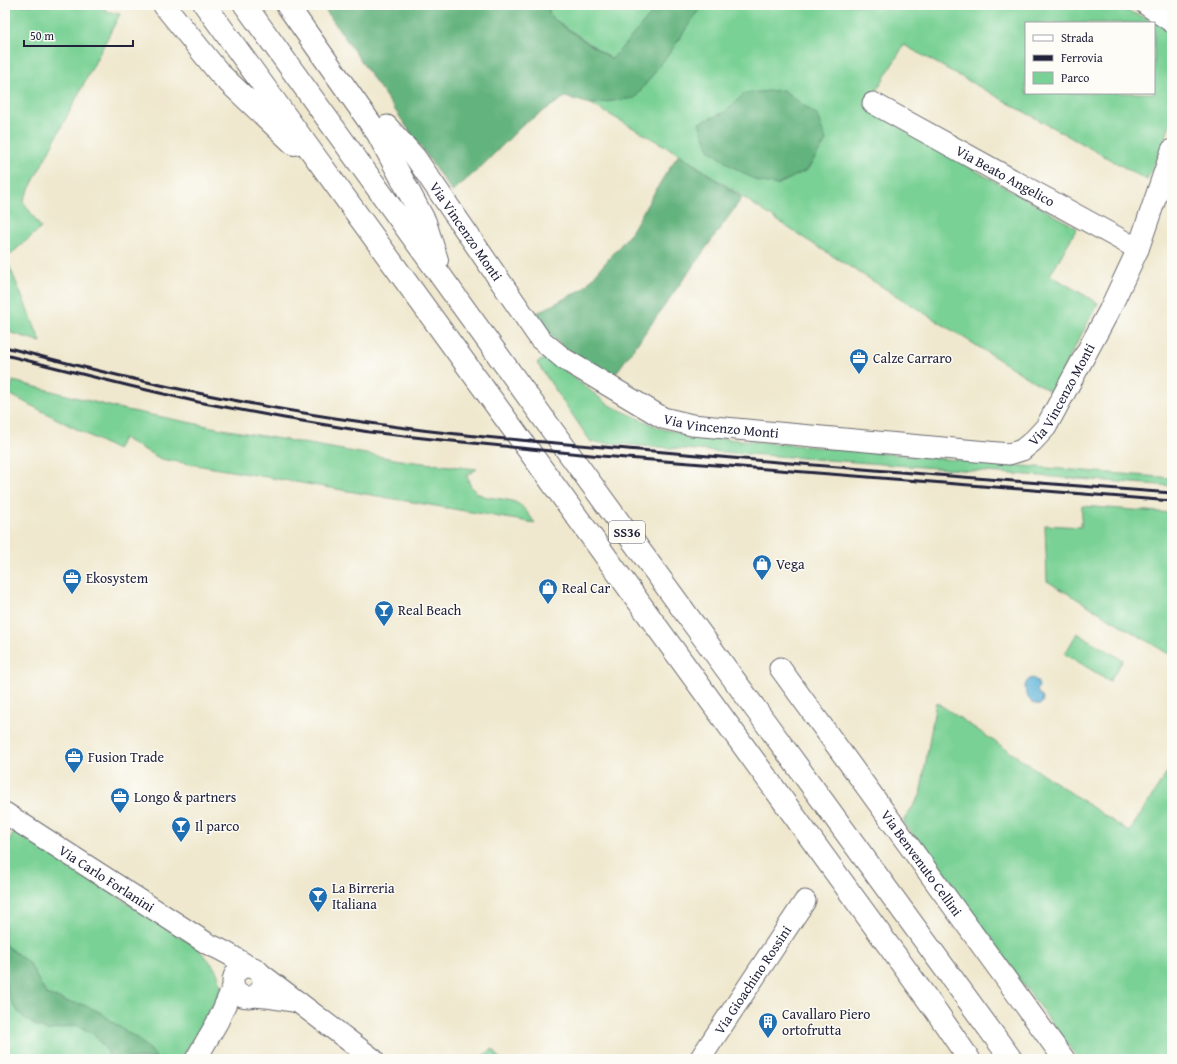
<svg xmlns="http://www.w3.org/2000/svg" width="1177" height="1064" viewBox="0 0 1177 1064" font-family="'Gentium Book Plus',serif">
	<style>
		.green { fill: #7ad195; stroke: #4e7a68; fill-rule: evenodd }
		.forest { fill: #63b37e; stroke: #426a5c }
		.water { fill: #5bb2d8; stroke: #3e6a8a }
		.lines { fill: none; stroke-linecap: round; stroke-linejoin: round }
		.minor-casing { stroke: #6a676e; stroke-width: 23 }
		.highway-casing { stroke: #6a676e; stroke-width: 24 }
		.minor { stroke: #fff; stroke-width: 21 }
		.highway { stroke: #fff; stroke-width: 22 }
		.rail { stroke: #22223b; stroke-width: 3 }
		.labels { text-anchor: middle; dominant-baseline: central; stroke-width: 3; stroke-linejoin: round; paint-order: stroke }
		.shield { fill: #fdfcf7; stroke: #646373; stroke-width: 1 }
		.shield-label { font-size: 13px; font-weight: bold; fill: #22223b }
		.street-label { font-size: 14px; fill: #22223b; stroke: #fdfcf7 }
		.poi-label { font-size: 14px; fill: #22223b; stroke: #fdfcf7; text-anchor: start }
	</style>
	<rect width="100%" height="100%" fill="#fdfcf7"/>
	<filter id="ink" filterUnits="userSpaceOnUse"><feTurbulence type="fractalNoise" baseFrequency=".025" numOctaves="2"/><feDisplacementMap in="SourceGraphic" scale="8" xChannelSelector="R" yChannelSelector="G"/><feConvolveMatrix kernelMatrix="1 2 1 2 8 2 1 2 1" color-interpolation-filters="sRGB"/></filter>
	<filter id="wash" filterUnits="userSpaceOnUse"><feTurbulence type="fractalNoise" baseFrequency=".012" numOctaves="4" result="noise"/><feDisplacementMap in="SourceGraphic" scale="16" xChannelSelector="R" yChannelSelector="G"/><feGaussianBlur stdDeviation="0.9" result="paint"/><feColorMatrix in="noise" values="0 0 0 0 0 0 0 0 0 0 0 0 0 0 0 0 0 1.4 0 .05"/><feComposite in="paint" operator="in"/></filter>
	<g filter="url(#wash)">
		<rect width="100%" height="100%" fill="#efe8ce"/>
		<path class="green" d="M 5,5 L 103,5 L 106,11 L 120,14 L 23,201 L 41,228 L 6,258 L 41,342 L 5,331 Z
			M 547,5 L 1112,5 L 1172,28 L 1172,118 L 1164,143 L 1147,180 L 904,45 L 866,108 L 1077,228 L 1050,275 L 1098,303 L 1051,392 L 799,235 L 679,154 L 591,104 L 612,59 L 551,17 ZM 1026,23 L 1154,23 L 1154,93 L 1026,93 Z
			M 547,357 L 609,405 L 662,429 L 695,436 L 1023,466 L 1172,478 L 1172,486 L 591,442 L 537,363 Z
			M 13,381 L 117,408 L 217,428 L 406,461 L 477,469 L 467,475 C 472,503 495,495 515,502 C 524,506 529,515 535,523 L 161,459 L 123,438 L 117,450 L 9,394 Z
			M 1082,506 L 1172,513 L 1172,656 L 1047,581 L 1045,525 L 1081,527 Z
			M 1077,633 L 1123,660 L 1110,681 L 1065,654 Z
			M 936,702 L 1129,832 L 1172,765 L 1172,1059 L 1078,1059 L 903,821 L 920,796 Z
			M 15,830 L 196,947 C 209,960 222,972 221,992 L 181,1059 L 12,1059 L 5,1054 L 5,847 Z
			M 493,1049 L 500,1059 L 478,1059 Z"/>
		<path class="forest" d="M 322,5 L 547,5 L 551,17 L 583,40 L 612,59 L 659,5 L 702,5 L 673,48 L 635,98 L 591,104 L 565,97 L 524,124 L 481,167 L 452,192 Z
			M 783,90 L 817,115 L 826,141 L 807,170 L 777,185 L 757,181 L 728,164 L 709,149 L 699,123 L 725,112 L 745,93 Z
			M 679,154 L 742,198 L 611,380 L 567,351 L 548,333 L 535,314 L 583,289 L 630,234 L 663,178 Z
			M 5,945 L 29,963 L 46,994 L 68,1002 L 81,1004 L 100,1012 L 118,1026 L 138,1039 L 155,1055 L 155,1059 L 108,1059 L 108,1052 L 94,1034 L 76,1025 L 47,1031 C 41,1028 33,1025 27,1020 C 1,999 5,976 5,945 Z"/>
		<path class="water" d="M 1032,678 L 1036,680 L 1039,685 L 1037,691 L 1043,698 L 1042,703 L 1040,705 L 1032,703 C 1026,695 1020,683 1032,678 Z"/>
	</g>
	<g filter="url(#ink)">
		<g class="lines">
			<g class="minor-casing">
				<g id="minor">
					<path d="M 1147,5 L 1172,22"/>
					<path id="s1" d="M 873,103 L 1138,249"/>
					<path id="s2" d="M 387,126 L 415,157 L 540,339 L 564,359 L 663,418 L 692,425 L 1009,454 L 1022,450 L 1033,441 L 1046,427 L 1109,311 L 1138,249 L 1172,150"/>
					<path id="s3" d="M 780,668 L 1064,1059"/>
					<path id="s4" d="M 5,813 L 208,944 C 223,950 236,958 249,967"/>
					<circle cx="248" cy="982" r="15"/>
					<path d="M 254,996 L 266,997 L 298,1002 L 261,974"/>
					<path d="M 298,1002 L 373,1059"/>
					<path d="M 196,1059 L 218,1021 L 233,987"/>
					<path id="s5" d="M 700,1059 L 805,901"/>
				</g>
			</g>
			<g class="highway-casing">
				<path id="highway" d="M 164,5 L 220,74 L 294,144
					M 205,5 L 936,1011 L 969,1059
					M 245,5 L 565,448 L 1011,1059
					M 287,5 L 378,134 L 425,222 L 437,260"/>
			</g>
			<use href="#minor" class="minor"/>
			<use href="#highway" class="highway"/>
			<path class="rail" d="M 5,347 C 125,379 246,406 370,423 C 463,437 558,443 653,451 C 826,467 999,480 1172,493
				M 5,355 L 130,386 L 198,402 L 284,418 L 369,432 L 432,439 L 601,456 L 1172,501"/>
		</g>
	</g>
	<defs>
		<g id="office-pin" transform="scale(1)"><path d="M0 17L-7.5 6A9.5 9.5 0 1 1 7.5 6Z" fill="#1f6fb2" stroke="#fdfcf7"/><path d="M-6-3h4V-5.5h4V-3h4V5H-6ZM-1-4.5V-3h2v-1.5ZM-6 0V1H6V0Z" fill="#fff"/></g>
		<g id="shop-pin" transform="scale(1)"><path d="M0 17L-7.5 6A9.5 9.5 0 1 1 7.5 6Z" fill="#1f6fb2" stroke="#fdfcf7"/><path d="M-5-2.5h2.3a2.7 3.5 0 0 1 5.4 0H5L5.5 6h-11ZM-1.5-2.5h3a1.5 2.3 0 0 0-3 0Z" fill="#fff"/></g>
		<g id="bar-pin" transform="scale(1)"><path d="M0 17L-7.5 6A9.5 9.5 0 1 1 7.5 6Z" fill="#1f6fb2" stroke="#fdfcf7"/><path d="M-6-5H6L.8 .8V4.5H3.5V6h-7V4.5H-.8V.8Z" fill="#fff"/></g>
		<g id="building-pin" transform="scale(1)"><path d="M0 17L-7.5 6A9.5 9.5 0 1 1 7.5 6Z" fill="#1f6fb2" stroke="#fdfcf7"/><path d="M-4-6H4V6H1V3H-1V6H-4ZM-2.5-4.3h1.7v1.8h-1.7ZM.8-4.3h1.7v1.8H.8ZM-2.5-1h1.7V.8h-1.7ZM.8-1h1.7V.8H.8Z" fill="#fff"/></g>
	</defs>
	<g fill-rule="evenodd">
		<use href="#office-pin" x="859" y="358"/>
		<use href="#shop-pin" x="762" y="564"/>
		<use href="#office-pin" x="72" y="578"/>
		<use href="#shop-pin" x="548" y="588"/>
		<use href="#bar-pin" x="384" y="610"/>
		<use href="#office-pin" x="74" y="757"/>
		<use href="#office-pin" x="120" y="797"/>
		<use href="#bar-pin" x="181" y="826"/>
		<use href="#bar-pin" x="318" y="896"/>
		<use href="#building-pin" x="768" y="1022"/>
	</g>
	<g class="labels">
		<rect class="shield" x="609" y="521" width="36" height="22" rx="3"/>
		<g class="shield-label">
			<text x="627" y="532">SS36</text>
		</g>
		<g class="street-label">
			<text stroke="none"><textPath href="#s1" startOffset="151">Via Beato Angelico</textPath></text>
			<text stroke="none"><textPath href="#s2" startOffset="132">Via Vincenzo Monti</textPath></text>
			<text stroke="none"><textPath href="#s2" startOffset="840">Via Vincenzo Monti</textPath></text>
			<text stroke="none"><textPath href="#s2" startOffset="468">Via Vincenzo Monti</textPath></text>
			<text stroke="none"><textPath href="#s3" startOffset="241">Via Benvenuto Cellini</textPath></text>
			<text stroke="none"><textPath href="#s4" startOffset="121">Via Carlo Forlanini</textPath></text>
			<text stroke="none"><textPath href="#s5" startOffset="95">Via Gioachino Rossini</textPath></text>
		</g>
		<g class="poi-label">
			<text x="873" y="358">Calze Carraro</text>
			<text x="776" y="564">Vega</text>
			<text x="86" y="578">Ekosystem</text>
			<text x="562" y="588">Real Car</text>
			<text x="398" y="610">Real Beach</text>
			<text x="88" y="757">Fusion Trade</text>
			<text x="134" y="797">Longo &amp; partners</text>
			<text x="195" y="826">Il parco</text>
			<text x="332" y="888">La Birreria<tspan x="332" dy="16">Italiana</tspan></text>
			<text x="782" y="1014">Cavallaro Piero<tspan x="782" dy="16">ortofrutta</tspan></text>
		</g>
	</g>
	<rect width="1177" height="1064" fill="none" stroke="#fdfcf7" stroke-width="20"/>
	<rect x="1025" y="22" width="130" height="72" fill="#fdfcf7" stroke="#a5a5ac"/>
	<rect x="1033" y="35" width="20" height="6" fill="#ffffff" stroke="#a5a5ac"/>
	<text x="1061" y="42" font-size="12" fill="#22223b">Strada</text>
	<rect x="1033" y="55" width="20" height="6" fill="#22223b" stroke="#a5a5ac"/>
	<text x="1061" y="62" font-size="12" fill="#22223b">Ferrovia</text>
	<rect x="1033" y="72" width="20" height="12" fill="#7ad195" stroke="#a5a5ac"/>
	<text x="1061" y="82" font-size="12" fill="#22223b">Parco</text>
	<path d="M24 40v6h109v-6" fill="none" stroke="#22223b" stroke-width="2"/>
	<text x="30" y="40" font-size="12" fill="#22223b" stroke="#fdfcf7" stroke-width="3" paint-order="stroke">50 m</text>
</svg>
